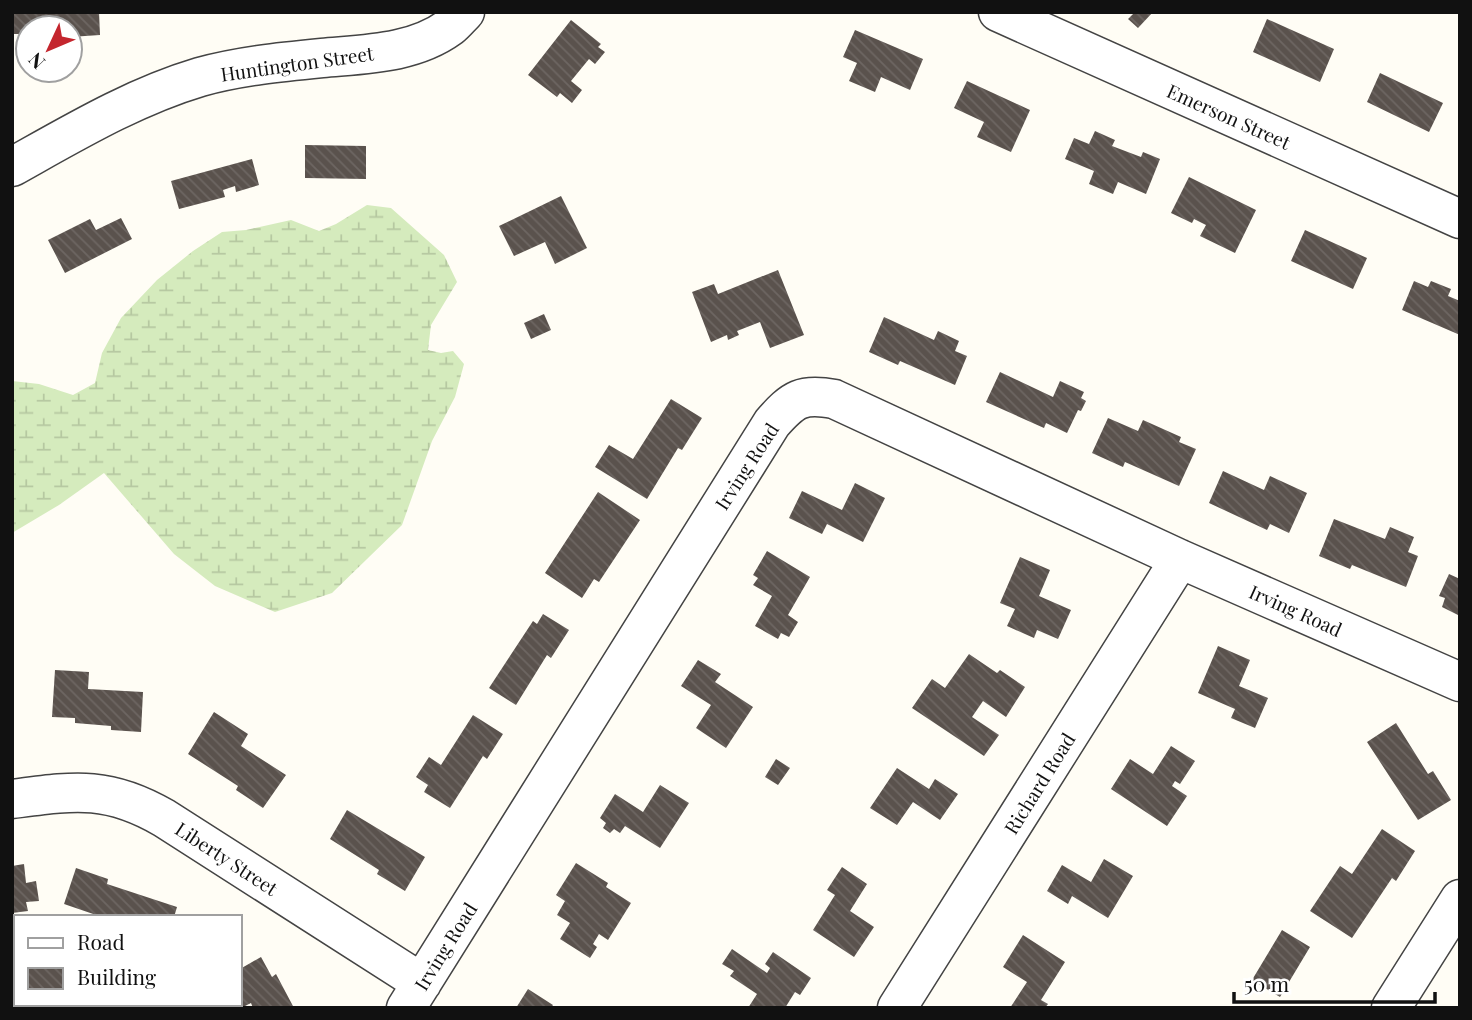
<svg xmlns="http://www.w3.org/2000/svg" width="1472" height="1020" viewBox="0 0 1472 1020" font-family="'Playfair Display',serif">
	<style>
		.wetland { fill: url(#wetland-marsh) }
		.building { fill: url(#building-back-hatch) }
		.lines { fill: none; stroke-linecap: round; stroke-linejoin: round }
		.minor-casing { stroke: #444; stroke-width: 41 }
		.minor { stroke: #fff; stroke-width: 38 }
		.labels { text-anchor: middle; dominant-baseline: central; stroke-width: 7; stroke-linejoin: round; paint-order: stroke }
		.street-label { font-size: 19px; fill: #111; stroke: #fff }
	</style>
	<defs>
		<pattern id="wetland-marsh" width="20" height="14" patternUnits="userSpaceOnUse" patternTransform="scale(1.75)"><rect width="20" height="14" fill="#d5ebbd"/><path d="M1 5h8M5 5V1M11 12h8M15 12V8" fill="none" stroke="#b6c8a1"/></pattern>
		<pattern id="building-back-hatch" width="6" height="6" patternUnits="userSpaceOnUse" patternTransform="scale(1.75)"><rect width="6" height="6" fill="#5a524d"/><path d="M-1 5l2 2M0 0l6 6M5-1l2 2" fill="none" stroke="#6d6662"/></pattern>
	</defs>
	<rect width="100%" height="100%" fill="#fffdf5"/>
	<path class="wetland" d="M 367,205 L 391,208 L 444,255 L 457,282 L 431,325 L 428,350 L 441,353 L 453,351 L 464,364 L 455,397 L 432,441 L 402,525 L 332,593 L 275,612 L 215,586 L 174,554 L 104,473 L 59,505 L 12,533 L 12,381 L 39,384 L 73,395 L 95,383 L 102,353 L 121,318 L 157,280 L 193,251 L 222,232 L 246,230 L 291,220 L 319,231 L 336,224 Z"/>
	<path class="building" d="M 12,12 L 99,12 L 100,35 L 70,37 L 70,28 L 28,28 L 28,34 L 12,34 Z
		M 1135,12 L 1153,12 L 1138,28 L 1128,19 Z
		M 1267,19 L 1334,49 L 1320,82 L 1253,52 Z
		M 571,20 L 601,44 L 598,47 L 605,52 L 595,64 L 589,59 L 571,81 L 582,90 L 572,103 L 560,93 L 557,97 L 528,75 Z
		M 855,30 L 923,59 L 910,90 L 881,77 L 875,92 L 849,81 L 857,63 L 843,57 Z
		M 1380,73 L 1443,103 L 1429,132 L 1367,102 Z
		M 967,81 L 1030,110 L 1011,152 L 977,137 L 984,122 L 954,108 Z
		M 1095,131 L 1115,140 L 1112,146 L 1141,157 L 1143,152 L 1160,159 L 1146,194 L 1118,182 L 1113,194 L 1089,184 L 1094,171 L 1065,159 L 1074,138 L 1089,144 Z
		M 305,145 L 366,146 L 366,179 L 305,178 Z
		M 252,159 L 259,185 L 236,192 L 235,186 L 223,190 L 225,197 L 179,209 L 171,181 Z
		M 1189,177 L 1256,210 L 1235,253 L 1200,236 L 1206,225 L 1194,219 L 1192,223 L 1171,213 Z
		M 561,196 L 587,248 L 555,264 L 545,242 L 514,256 L 499,226 Z
		M 121,218 L 132,239 L 65,273 L 48,240 L 90,219 L 96,230 Z
		M 1305,230 L 1367,258 L 1353,289 L 1291,261 Z
		M 778,270 L 804,335 L 770,348 L 760,322 L 737,331 L 739,335 L 728,340 L 727,335 L 711,342 L 692,292 L 714,284 L 718,294 Z
		M 1414,281 L 1428,287 L 1431,281 L 1451,289 L 1448,296 L 1460,301 L 1460,335 L 1402,310 Z
		M 544,314 L 551,330 L 531,339 L 524,323 Z
		M 884,317 L 934,340 L 938,331 L 959,341 L 955,351 L 967,356 L 955,385 L 900,361 L 898,365 L 869,352 Z
		M 1000,372 L 1053,397 L 1060,381 L 1084,392 L 1081,398 L 1086,401 L 1081,411 L 1078,410 L 1067,433 L 1046,423 L 1044,428 L 986,402 Z
		M 671,399 L 702,418 L 682,450 L 678,448 L 647,499 L 595,467 L 609,445 L 633,459 Z
		M 1108,418 L 1138,431 L 1143,420 L 1181,437 L 1179,442 L 1196,449 L 1179,486 L 1125,462 L 1123,467 L 1092,453 Z
		M 1223,471 L 1264,490 L 1270,476 L 1307,493 L 1289,533 L 1270,524 L 1267,530 L 1209,503 Z
		M 855,483 L 885,498 L 863,542 L 827,524 L 822,534 L 789,518 L 802,491 L 842,510 Z
		M 598,492 L 640,520 L 599,582 L 594,579 L 582,598 L 545,573 Z
		M 1334,519 L 1385,539 L 1390,527 L 1414,537 L 1408,552 L 1418,556 L 1406,587 L 1352,565 L 1350,569 L 1319,556 Z
		M 767,551 L 810,577 L 788,615 L 798,622 L 789,637 L 781,633 L 778,639 L 755,626 L 772,596 L 753,585 L 758,578 L 753,575 Z
		M 1020,557 L 1050,570 L 1039,596 L 1071,610 L 1058,639 L 1037,630 L 1034,638 L 1007,626 L 1015,609 L 1000,603 Z
		M 1449,574 L 1460,579 L 1460,616 L 1442,607 L 1445,598 L 1439,596 Z
		M 543,614 L 569,630 L 551,658 L 547,655 L 516,705 L 489,688 L 533,621 L 537,624 Z
		M 1218,646 L 1250,660 L 1239,686 L 1268,698 L 1255,728 L 1231,718 L 1235,709 L 1198,693 Z
		M 969,654 L 997,673 L 1000,670 L 1025,687 L 1006,717 L 983,701 L 972,717 L 999,735 L 984,756 L 912,708 L 932,679 L 945,688 Z
		M 698,660 L 721,674 L 715,682 L 753,707 L 726,748 L 696,728 L 711,705 L 681,686 Z
		M 55,670 L 89,672 L 88,689 L 143,692 L 141,732 L 111,730 L 111,726 L 75,723 L 75,718 L 52,717 Z
		M 214,712 L 248,734 L 241,746 L 286,775 L 263,808 L 236,790 L 238,786 L 188,754 Z
		M 473,715 L 503,734 L 487,759 L 483,756 L 450,808 L 424,792 L 428,785 L 416,777 L 429,757 L 441,765 Z
		M 1396,723 L 1428,774 L 1433,771 L 1451,800 L 1418,820 L 1367,742 Z
		M 1171,746 L 1195,761 L 1180,784 L 1175,781 L 1172,786 L 1187,796 L 1167,826 L 1111,789 L 1130,759 L 1153,774 Z
		M 776,759 L 790,768 L 778,785 L 765,777 Z
		M 897,768 L 929,789 L 935,779 L 958,794 L 940,820 L 913,802 L 897,825 L 870,808 Z
		M 660,785 L 689,803 L 660,848 L 625,826 L 620,833 L 614,829 L 610,833 L 603,828 L 606,823 L 600,818 L 615,794 L 643,812 Z
		M 347,810 L 425,857 L 405,891 L 377,874 L 379,870 L 330,839 Z
		M 1382,829 L 1415,851 L 1396,881 L 1392,878 L 1352,938 L 1310,911 L 1340,866 L 1352,874 Z
		M 1104,859 L 1133,876 L 1108,918 L 1072,896 L 1068,904 L 1047,891 L 1062,865 L 1091,882 Z
		M 576,863 L 608,883 L 606,887 L 631,903 L 608,940 L 599,934 L 593,944 L 597,947 L 590,958 L 560,939 L 570,923 L 557,915 L 565,901 L 556,895 Z
		M 24,864 L 26,883 L 36,881 L 39,901 L 26,902 L 28,911 L 12,913 L 12,866 Z
		M 842,867 L 867,884 L 850,911 L 874,927 L 854,957 L 813,930 L 835,895 L 827,890 Z
		M 76,868 L 108,879 L 107,884 L 177,907 L 174,917 L 102,917 L 64,904 Z
		M 1282,930 L 1310,947 L 1280,997 L 1252,980 Z
		M 1023,935 L 1065,962 L 1041,1000 L 1048,1004 L 1045,1008 L 1010,1008 L 1027,982 L 1003,967 Z
		M 732,949 L 767,973 L 770,968 L 765,964 L 773,952 L 811,978 L 800,995 L 795,992 L 785,1008 L 748,1008 L 757,994 L 730,976 L 734,971 L 722,964 Z
		M 261,957 L 272,977 L 276,974 L 294,1008 L 253,1008 L 251,1003 L 241,1008 L 239,1004 L 240,983 L 241,982 L 240,969 Z
		M 528,989 L 553,1005 L 551,1008 L 516,1008 Z"/>
	<g class="lines">
		<g class="minor-casing">
			<path id="minor" d="M 998,12 L 1460,219
				M 12,167 C 73,133 133,97 200,77 C 240,66 281,62 322,58 C 365,54 413,54 450,27 C 455,23 460,17 465,12
				M 12,799 C 74,791 107,785 164,818 L 422,983
				M 406,1008 L 772,423 C 793,399 802,393 834,399 L 1180,559 L 1460,682
				M 897,1008 L 1180,559
				M 1391,1008 L 1460,899"/>
		</g>
		<use href="#minor" class="minor"/>
	</g>
	<g class="labels">
		<g class="street-label">
			<text transform="translate(297 63) rotate(-8)">Huntington Street</text>
			<text transform="translate(1229 116) rotate(24)">Emerson Street</text>
			<text transform="translate(746 466) rotate(-57)">Irving Road</text>
			<text transform="translate(1296 610) rotate(24)">Irving Road</text>
			<text transform="translate(1039 783) rotate(-58)">Richard Road</text>
			<text transform="translate(227 858) rotate(33)">Liberty Street</text>
			<text transform="translate(445 946) rotate(-58)">Irving Road</text>
		</g>
	</g>
	<rect width="1472" height="1020" fill="none" stroke="#111111" stroke-width="28"/>
	<rect x="14" y="915" width="228" height="91" fill="#ffffff" stroke="#a0a0a0" stroke-width="2"/>
	<rect x="28" y="938" width="35" height="10" fill="#ffffff" stroke="#a0a0a0" stroke-width="2"/>
	<text x="77" y="950" font-size="21" fill="#111111">Road</text>
	<rect x="28" y="968" width="35" height="21" fill="url(#building-back-hatch)" stroke="#a0a0a0" stroke-width="2"/>
	<text x="77" y="985" font-size="21" fill="#111111">Building</text>
	<g transform="translate(49 49) rotate(226)"><circle r="33" fill="#ffffff" stroke="#a0a0a0" stroke-width="2"/>
	<path d="M0-5L12 26L0 18L-12 26Z" fill="#c4262e"/>
	<text y="-10" font-size="19" font-weight="bold" text-anchor="middle" fill="#111111">N</text>
	</g>
	<path d="M1234 992v10h201v-10" fill="none" stroke="#111111" stroke-width="3.5"/>
	<text x="1244" y="992" font-size="21" fill="#111111" stroke="#ffffff" stroke-width="5" paint-order="stroke">50 m</text>
</svg>
